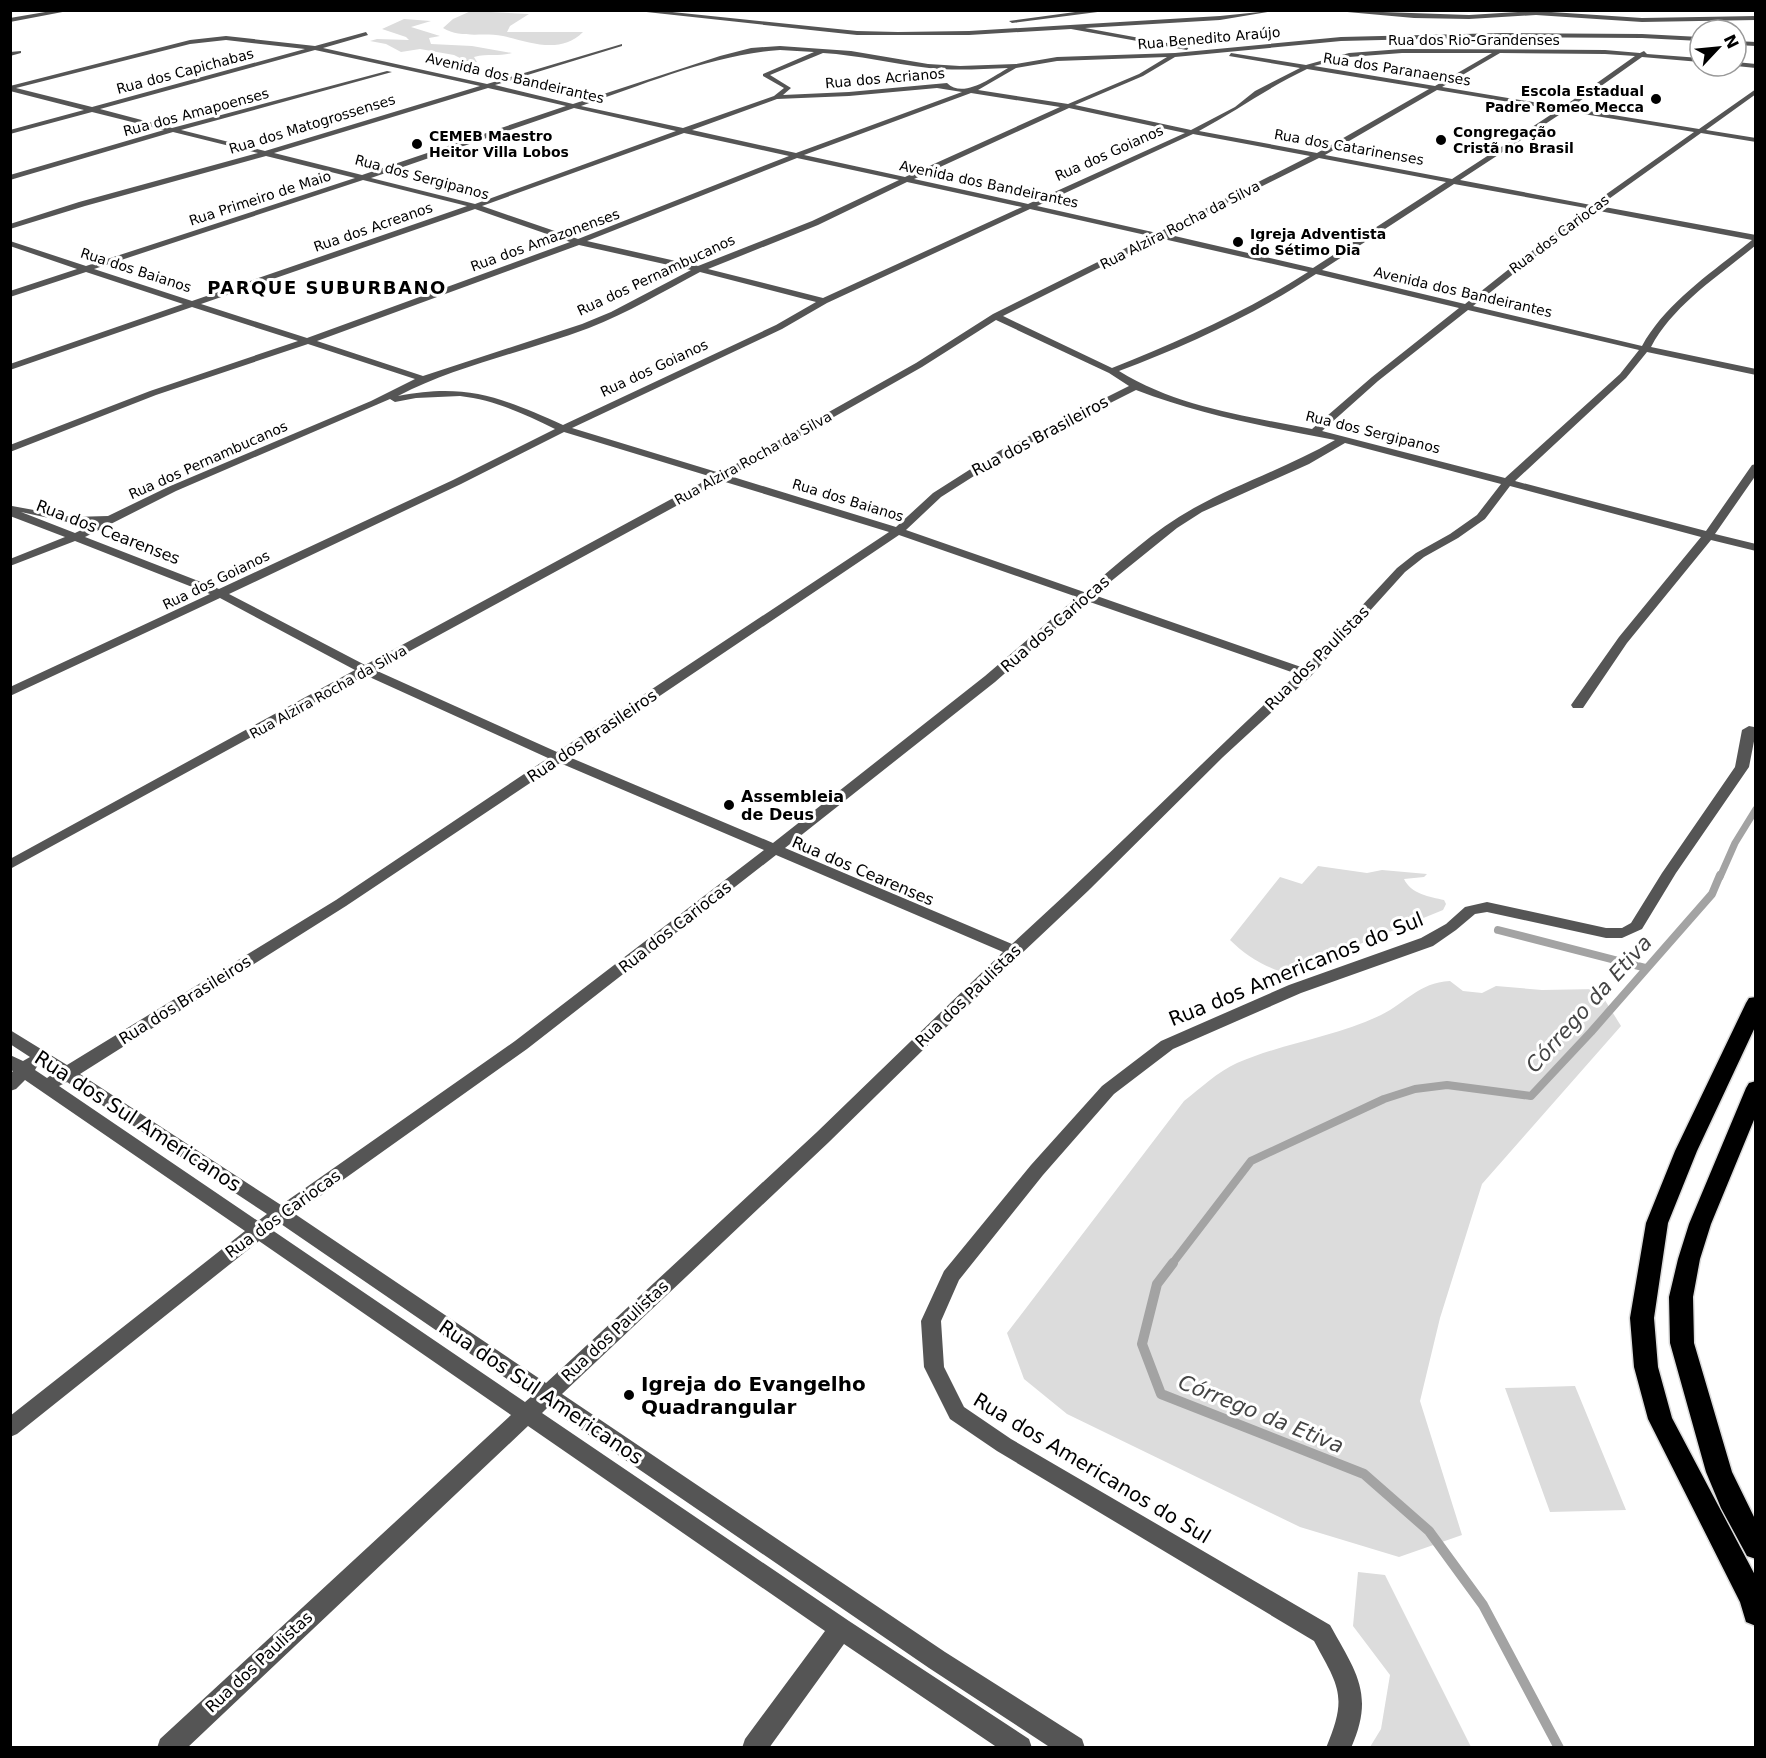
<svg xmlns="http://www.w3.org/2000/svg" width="1766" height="1758" viewBox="0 0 1766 1758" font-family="'DejaVu Sans',sans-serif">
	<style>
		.green { fill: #dcdcdc }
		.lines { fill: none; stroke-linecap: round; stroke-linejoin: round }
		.stream-far2 { stroke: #a3a3a3; stroke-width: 7 }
		.stream-far1 { stroke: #a3a3a3; stroke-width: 8 }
		.stream { stroke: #a3a3a3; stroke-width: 10 }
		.highway-casing { stroke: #dbdbdb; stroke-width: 3 }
		.minor { fill: #555; fill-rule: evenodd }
		.highway { fill: #000; fill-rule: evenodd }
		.poi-dot { fill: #000; stroke: #fff; stroke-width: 2 }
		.labels { text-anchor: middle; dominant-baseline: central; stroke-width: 6; stroke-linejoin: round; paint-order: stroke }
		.far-street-label { font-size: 14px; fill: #000; stroke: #fff }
		.far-poi-label { font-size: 14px; font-weight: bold; fill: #000; stroke: #fff; text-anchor: start }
		.street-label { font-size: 16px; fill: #000; stroke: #fff }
		.poi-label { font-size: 16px; font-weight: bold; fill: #000; stroke: #fff; text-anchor: start }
		.far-district-label { font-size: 18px; font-weight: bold; letter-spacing: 1.5px; fill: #000; stroke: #fff }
		.near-street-label { font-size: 20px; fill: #000; stroke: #fff }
		.near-poi-label { font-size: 20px; font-weight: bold; fill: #000; stroke: #fff; text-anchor: start }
		.near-water-label { font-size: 21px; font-style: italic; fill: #444; stroke: #fff }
	</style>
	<rect width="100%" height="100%" fill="#fff"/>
	<path class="green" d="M 471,11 L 529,14 L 510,26 L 507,32 L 583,32 C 560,55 530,42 503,36 C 482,32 461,39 443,28 L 453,19 Z
		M 404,19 L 431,21 L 411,27 L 440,36 L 429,38 L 431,44 L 472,46 L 512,53 C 499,57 488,53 474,57 L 477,62 L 466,61 L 454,55 L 420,49 L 401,52 L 386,44 L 370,41 L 377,39 L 409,40 L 406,37 L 382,29 Z
		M 1318,866 L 1367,873 L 1382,870 L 1427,874 L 1424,877 L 1404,879 C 1411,894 1430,897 1444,900 L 1446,904 L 1443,910 L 1289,973 C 1268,970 1245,955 1230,940 L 1280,877 L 1302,884 Z
		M 1450,981 L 1463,991 L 1482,993 L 1496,986 L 1542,990 L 1598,989 L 1621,1026 L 1482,1184 L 1440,1318 L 1420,1401 L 1462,1535 L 1399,1557 L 1300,1527 L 1067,1414 L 1024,1379 L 1007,1333 L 1184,1101 C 1201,1088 1217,1072 1237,1063 C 1283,1043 1335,1037 1381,1015 C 1407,1002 1418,983 1450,981 Z
		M 1575,1386 L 1626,1510 L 1550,1512 L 1505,1388 Z
		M 1358,1572 L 1385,1575 L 1471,1747 L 1370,1747 L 1381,1729 L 1390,1675 L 1353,1626 Z"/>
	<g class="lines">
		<path class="stream-far2" d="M 1720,877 L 1735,843 L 1756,809"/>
		<path class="stream-far1" d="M 1498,930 L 1646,968
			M 1172,1264 L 1251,1161 L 1384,1099 L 1415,1089 L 1447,1085 L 1531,1096 L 1591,1032 L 1712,894 L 1720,875"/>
		<path class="stream" d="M 1173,1263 L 1157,1284 L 1142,1344 L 1161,1394 L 1364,1474 L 1429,1531 L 1483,1605 L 1559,1748"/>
		<g class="highway-casing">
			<path id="highway" d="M 1756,997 L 1756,1025 L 1697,1151 L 1668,1223 L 1654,1318 L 1658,1367 L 1672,1418 L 1756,1577 L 1756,1626 L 1746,1622 L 1740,1602 L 1648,1419 L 1634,1367 L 1630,1318 L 1646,1223 L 1675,1151 L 1746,1003 L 1749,998 Z
				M 1756,1081 L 1756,1115 L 1711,1224 L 1700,1259 L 1693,1297 L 1694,1343 L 1732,1472 L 1756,1521 L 1756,1559 L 1747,1556 L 1721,1508 L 1706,1472 L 1670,1343 L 1669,1297 L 1678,1259 L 1689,1224 L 1746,1088 L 1749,1083 Z"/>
		</g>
		<path class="minor" d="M 57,10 L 73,10 L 10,22 L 10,18 Z
			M 628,10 L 653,10 L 857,31 L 898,32 L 969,31 L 1220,16 L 1279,10 L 1220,20 L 1085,28 L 1189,47 L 1187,50 L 1071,29 L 969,35 L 857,35 Z
			M 1090,10 L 1113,10 L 1012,23 L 1009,21 Z
			M 1325,10 L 1469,15 L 1536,11 L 1642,18 L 1756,16 L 1756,20 L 1642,22 L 1536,15 L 1469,19 L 1414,18 Z
			M 366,32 L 368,35 L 323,48 L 487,84 L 622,44 L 622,46 L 495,85 L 573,104 L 720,56 L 751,48 L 780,46 L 851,51 L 928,64 L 960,66 L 1016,64 L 1057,57 L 1175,53 L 1341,37 L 1504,33 L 1642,34 L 1700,37 L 1700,41 L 1642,38 L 1504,37 L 1341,41 L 1175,57 L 1143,76 L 1075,105 L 1191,130 L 1235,107 L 1255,91 L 1300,68 L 1229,56 L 1231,53 L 1306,65 L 1349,53 L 1402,49 L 1605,50 L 1640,53 L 1644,51 L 1647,54 L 1700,58 L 1700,62 L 1642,57 L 1570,108 L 1699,129 L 1756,89 L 1756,94 L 1706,130 L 1756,138 L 1756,142 L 1701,133 L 1599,206 L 1756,235 L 1756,245 C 1720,275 1673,305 1651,347 L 1756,369 L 1756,375 L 1647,352 L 1626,378 L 1515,481 L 1706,531 L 1752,465 L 1756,464 L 1756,475 L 1715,534 L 1756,544 L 1756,551 L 1711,540 L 1627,643 L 1583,708 L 1573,708 L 1571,705 L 1619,637 L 1701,537 L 1510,486 L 1485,519 L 1458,538 L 1424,557 L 1405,572 L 1311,676 L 1223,757 L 1089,890 L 1020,955 L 829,1142 L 562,1394 L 945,1652 L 1082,1739 L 1085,1748 L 1051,1748 L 929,1668 L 548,1407 L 542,1413 L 849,1621 L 1029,1739 L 1032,1748 L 998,1748 L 844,1644 L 769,1748 L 742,1748 L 745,1739 L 825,1631 L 528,1426 L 187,1748 L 157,1748 L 160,1739 L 511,1415 L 259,1241 L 17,1434 L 10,1437 L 10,1416 L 245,1231 L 25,1080 L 16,1089 L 10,1091 L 10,1074 L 13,1071 L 10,1070 L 10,1055 L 23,1061 L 30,1057 L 10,1044 L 10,1030 L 67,1065 L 336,900 L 548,758 L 365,675 L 10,869 L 10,859 L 355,670 L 220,598 L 10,696 L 10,687 L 210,594 L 75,541 L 10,566 L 10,559 L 65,537 L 10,516 L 12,506 L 72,517 L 108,516 L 168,487 L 371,401 L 415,379 L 308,344 L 156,395 L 10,452 L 10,445 L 150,391 L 298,341 L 192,307 L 10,370 L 10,364 L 183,304 L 86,272 L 10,297 L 10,291 L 77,269 L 10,246 L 10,241 L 86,266 L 355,178 L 266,156 L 85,206 L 10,229 L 10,224 L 79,202 L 258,153 L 173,132 L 10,180 L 10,175 L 164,130 L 92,112 L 10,134 L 10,130 L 84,110 L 10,91 L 10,86 L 190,40 L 226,36 L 315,46 ZM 226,40 L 305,49 L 92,107 L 16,88 L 190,44 ZM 315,50 L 480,86 L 265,151 L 181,130 L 392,72 L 387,71 L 172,128 L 100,109 ZM 780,50 L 814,52 L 763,74 L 763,76 L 784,88 L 774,96 L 683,128 L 581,106 C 646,84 712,55 780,50 ZM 823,53 C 858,55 893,64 929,68 C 955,71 981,69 1008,68 C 991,78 963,99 947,83 L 849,92 L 783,95 L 791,88 L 770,75 ZM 1402,53 L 1492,53 L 1435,86 L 1314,66 L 1349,57 ZM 1500,53 L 1605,54 L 1635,56 L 1563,107 L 1442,87 ZM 1167,57 L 1139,74 L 1068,104 L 978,90 L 1016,68 L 1057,61 ZM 1307,69 L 1429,89 L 1317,153 L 1199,131 C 1236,111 1269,87 1307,69 ZM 488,88 L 566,106 L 362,175 L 274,153 ZM 937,88 L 962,92 L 796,153 L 692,130 L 777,99 L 849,96 ZM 1437,90 L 1558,110 L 1452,179 L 1325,155 ZM 971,93 L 1060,107 L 905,177 L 804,155 ZM 574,108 L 676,131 L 475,204 L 371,178 ZM 1069,108 L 1185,133 L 1028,204 L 914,179 ZM 1565,111 L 1694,132 L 1591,205 L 1460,180 ZM 684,133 L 789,156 L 578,239 L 482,206 ZM 1193,134 L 1310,156 L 1157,233 L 1037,206 ZM 797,158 L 899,180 L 812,221 L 698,266 L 587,241 ZM 1319,158 L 1446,182 L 1313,268 L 1166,234 ZM 363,180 L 467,206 L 192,301 L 94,269 ZM 907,182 L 1022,207 L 823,298 L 708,269 L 818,225 ZM 1454,184 L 1586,208 L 1465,304 L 1322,270 ZM 475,209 L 570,242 L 307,338 L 201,304 ZM 1030,209 L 1150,236 L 993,314 L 916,363 L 720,473 L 572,428 L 782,329 L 827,303 ZM 1594,210 L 1752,240 C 1714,271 1666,302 1642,346 L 1473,306 ZM 1159,238 L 1308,272 C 1246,312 1180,341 1112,368 L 1003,316 ZM 579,245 L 691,270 L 611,312 L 582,324 L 423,376 L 317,341 ZM 700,272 L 816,302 L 776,325 L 563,425 C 501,397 466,383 398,396 C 458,365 525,352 589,328 C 628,313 664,291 700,272 ZM 1316,274 L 1459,308 L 1372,377 L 1312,429 C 1246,416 1177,407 1119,371 C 1188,345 1254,315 1316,274 ZM 1468,310 L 1639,350 L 1620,374 L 1505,478 L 1322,431 L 1378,381 ZM 996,320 L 1109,373 L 1129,386 L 999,451 L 933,493 L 896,527 L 730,476 L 922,367 ZM 1136,390 C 1201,415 1267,427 1335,440 C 1289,467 1239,483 1194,508 C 1154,530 1119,563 1084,592 L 906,530 L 941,497 L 1007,455 ZM 460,396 C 495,400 524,414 555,429 L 453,480 L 219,589 L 85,537 L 176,491 L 390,399 L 395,402 L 416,398 ZM 564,432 L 712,477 L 365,665 L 229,594 L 461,484 ZM 1345,443 L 1501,484 L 1477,515 L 1450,534 L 1416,553 L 1397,568 L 1304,668 L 1094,595 L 1177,528 L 1202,512 L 1309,464 ZM 722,481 L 889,532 L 557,752 L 375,670 ZM 21,512 L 72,523 L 96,523 L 75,533 ZM 899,535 L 1077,597 L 985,676 L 773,843 L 569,757 ZM 1087,601 L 1297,674 C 1201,763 1109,856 1012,944 L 785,848 L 995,682 ZM 560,763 L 764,850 L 515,1041 L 281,1205 L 80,1074 L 346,906 ZM 776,855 L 1003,952 L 817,1132 L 546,1383 L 295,1214 L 527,1049 ZM 39,1063 L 54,1073 L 47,1078 L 35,1070 ZM 67,1082 L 267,1214 L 258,1221 L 59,1086 ZM 281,1224 L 532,1396 L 525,1402 L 272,1230 Z
			M 1736,41 L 1756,42 L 1756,46 L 1736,45 Z
			M 21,51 L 21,53 L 10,56 L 10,52 Z
			M 1736,62 L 1756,64 L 1756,68 L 1736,66 Z
			M 1749,726 L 1754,727 L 1756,731 L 1749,767 L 1676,873 L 1642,929 L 1622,938 L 1606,938 L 1487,912 L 1475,914 L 1456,930 L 1433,946 L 1301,993 L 1173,1049 L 1114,1094 L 1043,1175 L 959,1280 L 941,1321 L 944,1367 L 964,1407 L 1011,1439 L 1330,1625 C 1356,1672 1375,1694 1351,1748 L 1326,1748 C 1348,1696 1339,1687 1314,1641 L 997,1451 L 950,1419 L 924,1367 L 921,1321 L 944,1271 L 1031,1165 L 1102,1086 L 1161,1041 L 1289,985 L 1421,938 L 1446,924 L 1465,907 L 1487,902 L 1606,928 L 1622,928 L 1631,923 L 1662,873 L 1735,767 L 1742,730 Z"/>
		<use href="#highway" class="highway"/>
	</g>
	<g class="poi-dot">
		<circle cx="1656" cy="99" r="6"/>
		<circle cx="1441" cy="140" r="6"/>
		<circle cx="417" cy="144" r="6"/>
		<circle cx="1238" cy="242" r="6"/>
		<circle cx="729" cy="805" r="6"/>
		<circle cx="629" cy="1395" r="6"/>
	</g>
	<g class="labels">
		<g class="far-street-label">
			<text transform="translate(1209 38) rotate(-5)">Rua Benedito Araújo</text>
			<text x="1474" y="40">Rua dos Rio-Grandenses</text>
			<text transform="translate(1397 69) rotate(9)">Rua dos Paranaenses</text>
			<text transform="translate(185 71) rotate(-15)">Rua dos Capichabas</text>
			<text transform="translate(515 78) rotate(13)">Avenida dos Bandeirantes</text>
			<text transform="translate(885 78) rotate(-5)">Rua dos Acrianos</text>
			<text transform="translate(196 112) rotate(-15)">Rua dos Amapoenses</text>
			<text transform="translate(312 124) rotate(-17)">Rua dos Matogrossenses</text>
			<text transform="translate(1349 147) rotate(10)">Rua dos Catarinenses</text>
			<text transform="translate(1109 153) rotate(-24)">Rua dos Goianos</text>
			<text transform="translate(422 177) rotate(15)">Rua dos Sergipanos</text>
			<text transform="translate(989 184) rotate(12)">Avenida dos Bandeirantes</text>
			<text transform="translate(260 198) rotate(-18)">Rua Primeiro de Maio</text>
			<text transform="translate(1180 225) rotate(-27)">Rua Alzira Rocha da Silva</text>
			<text transform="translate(373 227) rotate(-19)">Rua dos Acreanos</text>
			<text transform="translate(1559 234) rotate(-37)">Rua dos Cariocas</text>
			<text transform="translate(545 240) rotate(-20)">Rua dos Amazonenses</text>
			<text transform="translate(136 270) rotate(18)">Rua dos Baianos</text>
			<text transform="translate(656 275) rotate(-25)">Rua dos Pernambucanos</text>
			<text transform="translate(1463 292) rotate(13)">Avenida dos Bandeirantes</text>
			<text transform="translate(654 368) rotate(-25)">Rua dos Goianos</text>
			<text transform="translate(1373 432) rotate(14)">Rua dos Sergipanos</text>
			<text transform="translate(753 458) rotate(-29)">Rua Alzira Rocha da Silva</text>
			<text transform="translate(208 460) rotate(-24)">Rua dos Pernambucanos</text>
			<text transform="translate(848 500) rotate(17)">Rua dos Baianos</text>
			<text transform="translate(216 580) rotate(-26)">Rua dos Goianos</text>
			<text transform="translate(328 692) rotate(-29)">Rua Alzira Rocha da Silva</text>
		</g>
		<g class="far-poi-label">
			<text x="1644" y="91" text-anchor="end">Escola Estadual<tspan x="1644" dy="16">Padre Romeo Mecca</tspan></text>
			<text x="1453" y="132">Congregação<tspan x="1453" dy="16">Cristã no Brasil</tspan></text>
			<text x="429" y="136">CEMEB Maestro<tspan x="429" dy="16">Heitor Villa Lobos</tspan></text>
			<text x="1250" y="234">Igreja Adventista<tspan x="1250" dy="16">do Sétimo Dia</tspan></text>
		</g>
		<g class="street-label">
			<text transform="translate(1040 436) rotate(-28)">Rua dos Brasileiros</text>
			<text transform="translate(108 532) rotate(21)">Rua dos Cearenses</text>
			<text transform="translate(1055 624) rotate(-41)">Rua dos Cariocas</text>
			<text transform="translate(1317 658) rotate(-45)">Rua dos Paulistas</text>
			<text transform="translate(592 736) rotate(-34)">Rua dos Brasileiros</text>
			<text transform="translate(863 871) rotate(23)">Rua dos Cearenses</text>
			<text transform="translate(675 927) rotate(-38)">Rua dos Cariocas</text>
			<text transform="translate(968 996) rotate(-44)">Rua dos Paulistas</text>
			<text transform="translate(185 1000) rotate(-32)">Rua dos Brasileiros</text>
			<text transform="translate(283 1214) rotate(-36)">Rua dos Cariocas</text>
			<text transform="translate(615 1331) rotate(-43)">Rua dos Paulistas</text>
			<text transform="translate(259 1662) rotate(-43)">Rua dos Paulistas</text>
		</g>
		<g class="poi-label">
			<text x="741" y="796">Assembleia<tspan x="741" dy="18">de Deus</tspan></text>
		</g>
		<g class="far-district-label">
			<text x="327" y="287">PARQUE SUBURBANO</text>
		</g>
		<g class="near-street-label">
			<text transform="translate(1296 969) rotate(-22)">Rua dos Americanos do Sul</text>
			<text transform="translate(138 1121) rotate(33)">Rua dos Sul Americanos</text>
			<text transform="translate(541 1392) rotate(34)">Rua dos Sul Americanos</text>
			<text transform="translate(1092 1468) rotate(31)">Rua dos Americanos do Sul</text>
		</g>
		<g class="near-poi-label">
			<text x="641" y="1384">Igreja do Evangelho<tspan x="641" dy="23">Quadrangular</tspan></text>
		</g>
		<g class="near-water-label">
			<text transform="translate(1589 1004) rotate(-48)">Córrego da Etiva</text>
			<text transform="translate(1261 1414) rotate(22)">Córrego da Etiva</text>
		</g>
	</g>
	<rect width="1766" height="1758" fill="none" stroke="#000000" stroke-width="24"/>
	<g transform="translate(1718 48) rotate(64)"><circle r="28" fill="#ffffff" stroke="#999999" stroke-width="1.5"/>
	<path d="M0-4.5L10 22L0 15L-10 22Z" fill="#000000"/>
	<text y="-9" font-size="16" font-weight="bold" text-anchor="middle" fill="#000000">N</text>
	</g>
</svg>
